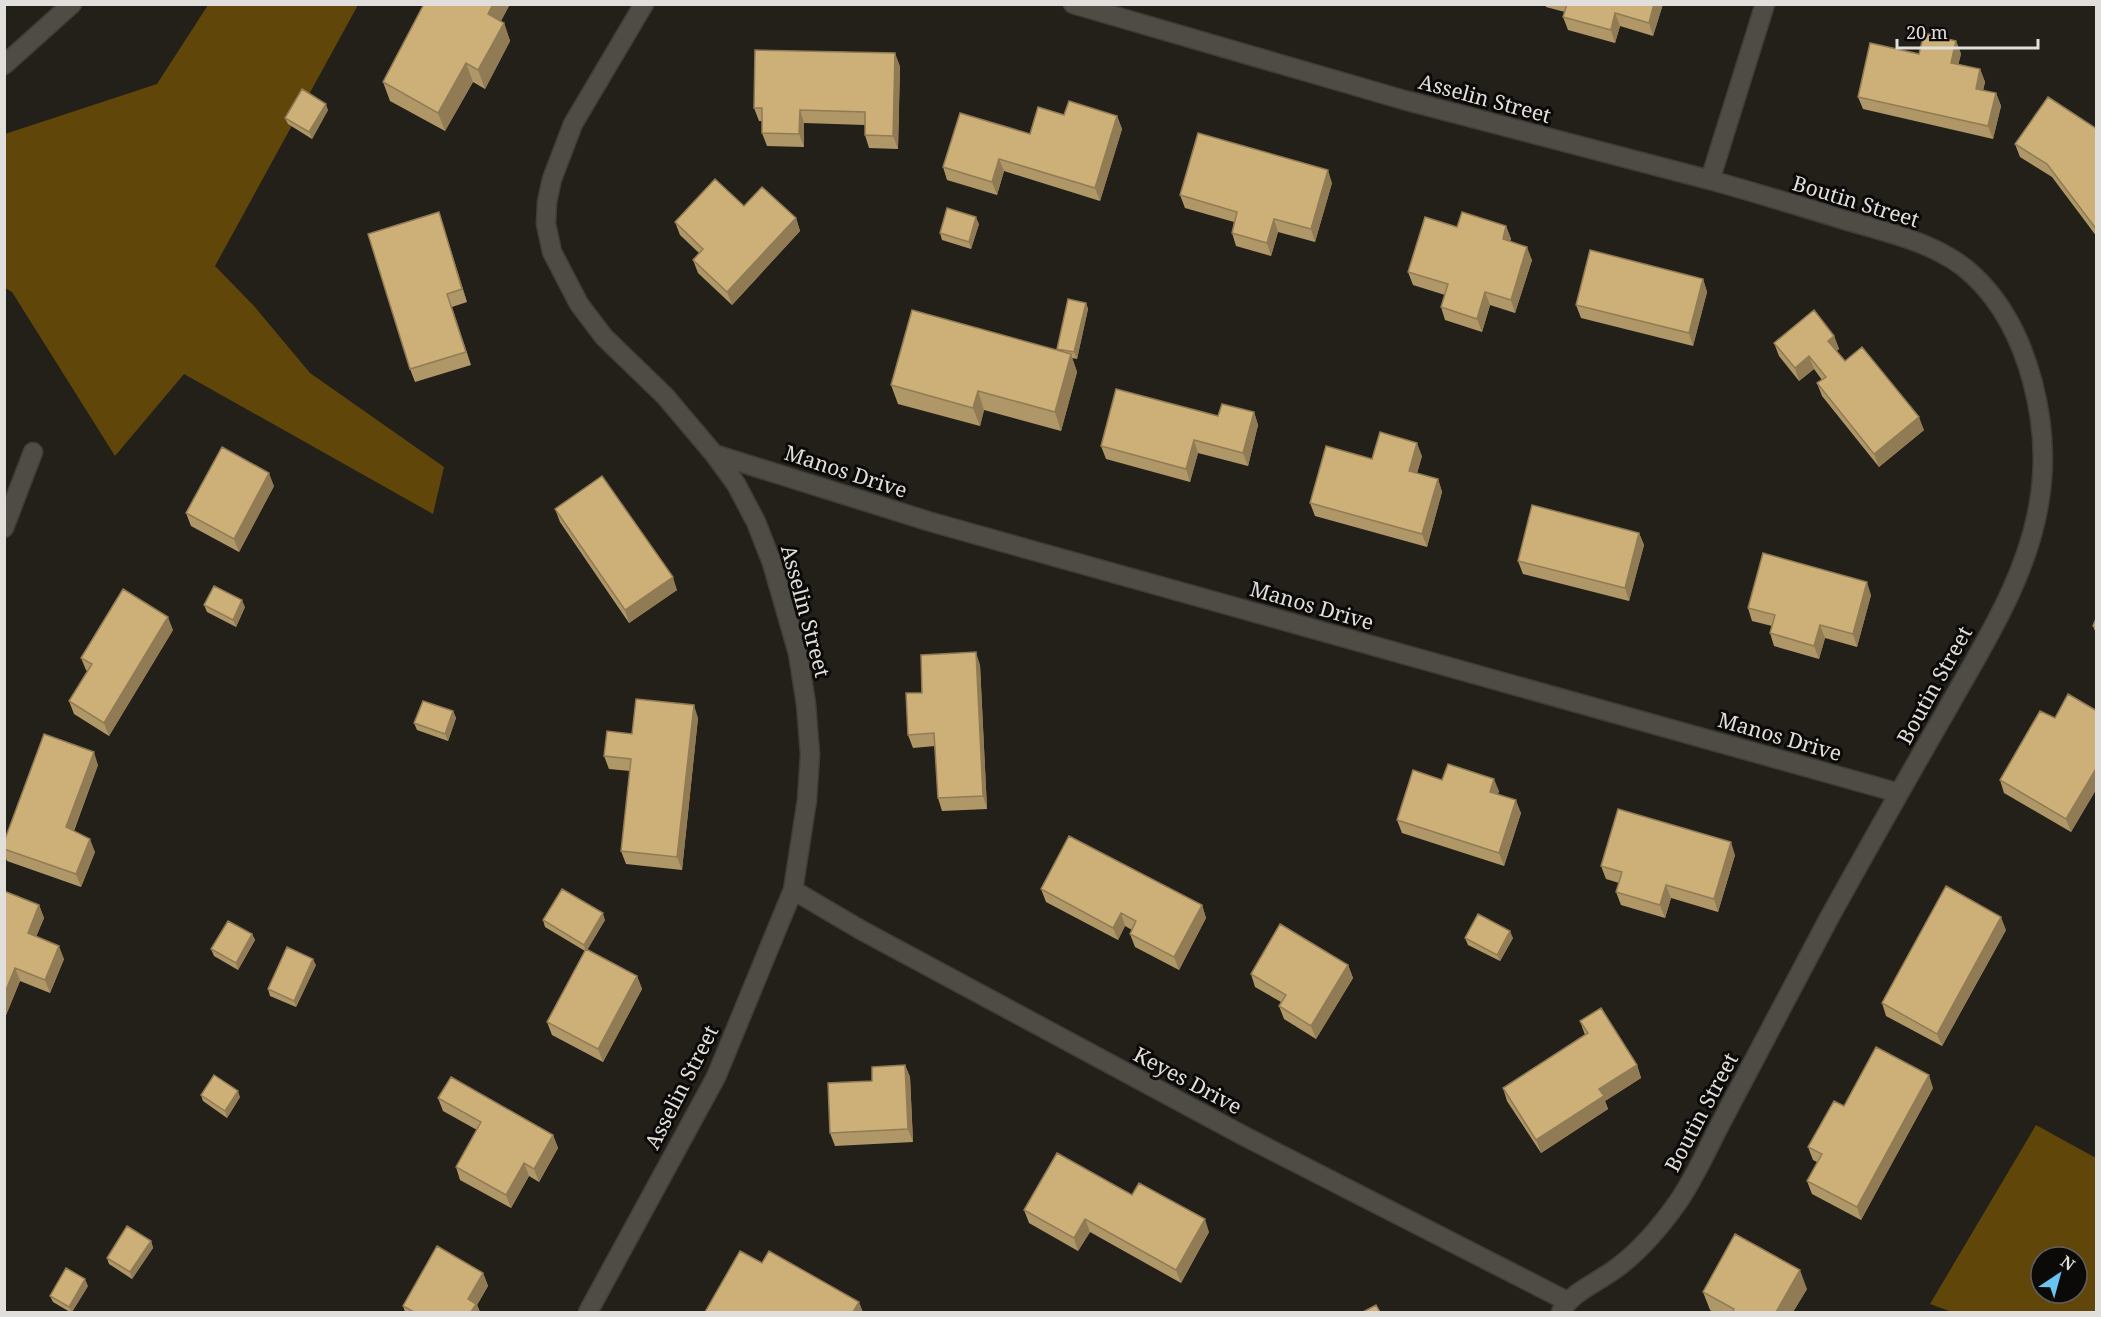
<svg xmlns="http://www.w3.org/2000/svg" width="2101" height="1317" viewBox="0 0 2101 1317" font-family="'Noto Serif',serif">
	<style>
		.forest { fill: #604609; fill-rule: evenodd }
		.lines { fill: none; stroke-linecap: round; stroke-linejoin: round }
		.lane-casing { stroke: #3f3d38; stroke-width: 21 }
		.street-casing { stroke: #3f3d38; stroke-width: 21 }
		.lane { stroke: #4f4b45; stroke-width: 18 }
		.street { stroke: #4f4b45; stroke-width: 18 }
		.wall { fill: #b09767 }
		.shaded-wall { fill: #907b54 }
		.building { fill: #cdb078; stroke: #907b54; stroke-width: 1.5 }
		.labels { text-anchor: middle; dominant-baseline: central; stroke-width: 6; stroke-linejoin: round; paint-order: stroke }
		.street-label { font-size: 21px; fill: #e1dfdb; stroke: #0b0a08 }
	</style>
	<rect width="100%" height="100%" fill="#23201a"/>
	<path class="forest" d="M 208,5 L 358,5 L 215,266 L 254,306 L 310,373 L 444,467 L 433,514 L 184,374 L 115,456 L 12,292 L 5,288 L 5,134 L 157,84 Z
		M 2036,1125 L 2096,1158 L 2096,1312 L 1952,1312 L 1930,1304 ZM 2041,1257 L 2077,1257 L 2077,1293 L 2041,1293 Z"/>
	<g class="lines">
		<g class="lane-casing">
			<path id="lane" d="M 4,65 L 72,4"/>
		</g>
		<g class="street-casing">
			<path id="street" d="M 1073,4 L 1404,100 L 1710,180 L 1765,4
				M 714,454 L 931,522 L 1899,793
				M 4,528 L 33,452
				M 793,890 L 861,930 L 1244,1136 L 1567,1301
				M 588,1312 L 716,1077 L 793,890 L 807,800 L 810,754 L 806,704 L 798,653 L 772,563 L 756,522 L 736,484 L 714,454 L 665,396 L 604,337 L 579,304 L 552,252 L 546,224 L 547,202 L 552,179 L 573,124 L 644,4
				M 1561,1312 C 1572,1291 1599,1282 1618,1267 C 1642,1249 1661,1226 1678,1202 C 1696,1176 1709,1145 1724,1117 C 1759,1051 1793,985 1828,920 C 1868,848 1908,777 1949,706 C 1985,642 2027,577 2039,503 C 2052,428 2030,329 1974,276 C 1939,242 1884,232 1838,218 C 1796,205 1753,192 1710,180"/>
		</g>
		<use href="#lane" class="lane"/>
		<use href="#street" class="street"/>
	</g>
	<path class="wall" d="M 510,4 L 501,21 L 504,23 L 510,41 L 485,89 L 473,82 L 445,131 L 390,101 L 383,82 Z
		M 1545,4 L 1663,4 L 1653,36 L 1620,26 L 1615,43 L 1568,30 L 1563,17 L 1565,12 L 1546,7 Z
		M 1956,41 L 1961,54 L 1958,64 L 1980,69 L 1985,82 L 1983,91 L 1996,93 L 2001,106 L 1993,139 L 1863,109 L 1858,97 L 1919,54 Z
		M 900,66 L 898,149 L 869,148 L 865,135 L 865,125 L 804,123 L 804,147 L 767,146 L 762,133 L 762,121 L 759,121 L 754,108 Z
		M 328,110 L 312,139 L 288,124 L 285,118 Z
		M 1117,116 L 1122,129 L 1100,201 L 1004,171 L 997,195 L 947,180 L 943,167 L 1030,134 Z
		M 2097,130 L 2097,237 L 2052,177 L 2020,157 L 2015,144 Z
		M 1332,183 L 1315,242 L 1278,232 L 1271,256 L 1236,246 L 1232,233 L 1234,222 L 1185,208 L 1180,195 Z
		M 744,206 L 796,218 L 800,231 L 732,305 L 698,273 L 693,260 L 699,253 L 680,235 L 675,222 Z
		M 979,224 L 971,249 L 942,240 L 940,233 Z
		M 443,225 L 467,302 L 452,307 L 471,365 L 415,382 L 410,369 Z
		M 1506,226 L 1511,239 L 1510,241 L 1532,260 L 1515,313 L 1490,305 L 1482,332 L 1445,320 L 1441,307 L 1445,295 L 1413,285 L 1408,272 L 1457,227 Z
		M 1703,279 L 1707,292 L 1693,346 L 1581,318 L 1576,305 Z
		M 1086,303 L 1088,309 L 1077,359 L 1072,358 L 1077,372 L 1061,431 L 984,410 L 980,426 L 898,404 L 891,385 L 1058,350 L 1057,349 Z
		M 1834,336 L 1839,349 L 1836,351 L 1845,361 L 1924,430 L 1879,467 L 1822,396 L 1817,383 L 1822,380 L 1814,369 L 1799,381 L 1779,356 L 1774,343 Z
		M 1254,412 L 1258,425 L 1248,466 L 1198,453 L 1190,482 L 1106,459 L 1101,446 L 1218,416 Z
		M 1422,456 L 1417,473 L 1438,479 L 1442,492 L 1427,547 L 1315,516 L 1310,503 L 1372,459 Z
		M 274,486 L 239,552 L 191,526 L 186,513 Z
		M 555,509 L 677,590 L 629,623 L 560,522 Z
		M 1639,533 L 1644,545 L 1629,601 L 1523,574 L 1518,561 Z
		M 1871,595 L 1857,647 L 1825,638 L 1819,659 L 1774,646 L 1770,633 L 1772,626 L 1752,621 L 1748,608 Z
		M 204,605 L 245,607 L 236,627 L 207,612 Z
		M 2097,616 L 2097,636 L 2093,626 Z
		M 173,630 L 109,736 L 74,714 L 69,701 L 88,672 L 86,670 L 81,658 Z
		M 980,665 L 987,809 L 942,811 L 938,798 L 935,746 L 913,748 L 908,735 L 922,693 Z
		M 453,711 L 456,718 L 448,741 L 417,730 L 414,723 Z
		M 2097,711 L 2097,788 L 2071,832 L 2004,793 L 2000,780 L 2055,718 Z
		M 698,718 L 682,870 L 626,864 L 621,851 L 630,771 L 609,769 L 604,756 L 632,734 Z
		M 98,765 L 74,831 L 95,852 L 81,887 L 7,861 L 4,854 L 4,842 Z
		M 1442,780 L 1499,791 L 1498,794 L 1521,813 L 1504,866 L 1402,833 L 1397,820 Z
		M 1735,855 L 1718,912 L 1671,898 L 1665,918 L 1621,905 L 1616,892 L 1619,883 L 1606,879 L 1601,866 Z
		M 1041,889 L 1202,905 L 1206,918 L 1179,970 L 1135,947 L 1130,934 L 1132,930 L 1125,926 L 1118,940 L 1046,902 Z
		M 4,891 L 39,905 L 44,918 L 36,937 L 64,959 L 50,993 L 20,981 L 4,1020 Z
		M 543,920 L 605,920 L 587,950 L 637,976 L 642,989 L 603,1062 L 552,1035 L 547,1022 L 585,951 L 545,927 Z
		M 2006,930 L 1942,1046 L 1886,1016 L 1882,1003 Z
		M 252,934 L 255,940 L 238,970 L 214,956 L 211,949 Z
		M 1465,938 L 1513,938 L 1500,961 L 1468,945 Z
		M 316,965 L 296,1007 L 270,996 L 268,989 Z
		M 1348,965 L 1353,978 L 1316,1039 L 1284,1019 L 1279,1006 L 1281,1002 L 1255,987 L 1251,974 Z
		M 1580,1021 L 1637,1065 L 1641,1078 L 1605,1101 L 1608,1109 L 1541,1153 L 1507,1101 L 1503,1088 L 1585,1035 Z
		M 905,1065 L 910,1077 L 913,1142 L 835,1146 L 830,1133 L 872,1081 Z
		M 1933,1088 L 1861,1220 L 1812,1194 L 1807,1181 L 1817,1162 L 1813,1160 L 1808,1147 L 1844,1106 Z
		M 201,1095 L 240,1097 L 227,1118 L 203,1101 Z
		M 438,1098 L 553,1135 L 558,1148 L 539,1182 L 529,1176 L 511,1208 L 460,1180 L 456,1167 L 477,1130 L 443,1111 Z
		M 1132,1195 L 1209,1232 L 1181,1283 L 1090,1232 L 1078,1251 L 1029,1223 L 1024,1210 Z
		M 151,1241 L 153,1248 L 132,1279 L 109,1264 L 107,1258 Z
		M 483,1273 L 488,1286 L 477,1305 L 480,1312 L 405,1312 L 403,1306 Z
		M 88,1286 L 72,1312 L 70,1312 L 53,1302 L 50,1296 Z
		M 1807,1289 L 1793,1312 L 1713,1312 L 1710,1310 L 1703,1292 Z"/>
	<path class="shaded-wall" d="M 493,4 L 510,4 L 494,33 L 488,14 Z
		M 1654,4 L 1663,4 L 1653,36 L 1649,23 Z
		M 1615,13 L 1620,26 L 1615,43 L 1611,30 Z
		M 504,23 L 510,41 L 485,89 L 478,70 Z
		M 1956,41 L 1961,54 L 1956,75 L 1951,63 Z
		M 895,53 L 900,66 L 898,149 L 893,136 Z
		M 466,63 L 473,82 L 445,131 L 438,113 Z
		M 1980,69 L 1985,82 L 1980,102 L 1976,89 Z
		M 1996,93 L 2001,106 L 1993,139 L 1988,126 Z
		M 326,104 L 328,110 L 312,139 L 309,132 Z
		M 800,110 L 804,123 L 804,147 L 799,134 Z
		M 1117,116 L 1122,129 L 1100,201 L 1095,188 Z
		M 999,159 L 1004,171 L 997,195 L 992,182 Z
		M 1328,170 L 1332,183 L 1315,242 L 1311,229 Z
		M 439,212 L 443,225 L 467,302 L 462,289 Z
		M 976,217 L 979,224 L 971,249 L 969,242 Z
		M 796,218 L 800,231 L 732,305 L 727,292 Z
		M 1274,219 L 1278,232 L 1271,256 L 1267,243 Z
		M 1506,226 L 1511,239 L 1507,252 L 1503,239 Z
		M 1527,247 L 1532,260 L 1515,313 L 1511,300 Z
		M 1703,279 L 1707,292 L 1693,346 L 1689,333 Z
		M 1485,292 L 1490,305 L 1482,332 L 1477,319 Z
		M 1086,303 L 1088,309 L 1077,359 L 1074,352 Z
		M 1834,336 L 1839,349 L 1833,354 L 1828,341 Z
		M 1071,354 L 1077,372 L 1061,431 L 1055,412 Z
		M 1809,356 L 1814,369 L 1799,381 L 1795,368 Z
		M 978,391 L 984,410 L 980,426 L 973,408 Z
		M 1254,412 L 1258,425 L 1248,466 L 1243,453 Z
		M 1919,417 L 1924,430 L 1879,467 L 1874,454 Z
		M 1194,440 L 1198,453 L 1190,482 L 1186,469 Z
		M 1417,443 L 1422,456 L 1414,484 L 1409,471 Z
		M 269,473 L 274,486 L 239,552 L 234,539 Z
		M 1438,479 L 1442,492 L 1427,547 L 1422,534 Z
		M 1639,533 L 1644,545 L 1629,601 L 1625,588 Z
		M 673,577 L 677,590 L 629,623 L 625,610 Z
		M 1867,582 L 1871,595 L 1857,647 L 1853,634 Z
		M 242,600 L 245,607 L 236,627 L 233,620 Z
		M 168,617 L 173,630 L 109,736 L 104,723 Z
		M 1820,625 L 1825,638 L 1819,659 L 1814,646 Z
		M 976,652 L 980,665 L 987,809 L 983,796 Z
		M 694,705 L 698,718 L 682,870 L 677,857 Z
		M 453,711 L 456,718 L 448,741 L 445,734 Z
		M 94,752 L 98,765 L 70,840 L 66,827 Z
		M 2097,767 L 2097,788 L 2071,832 L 2066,819 Z
		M 1494,779 L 1499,791 L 1494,805 L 1490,792 Z
		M 1516,800 L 1521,813 L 1504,866 L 1499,853 Z
		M 90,839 L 95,852 L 81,887 L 76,874 Z
		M 1731,842 L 1735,855 L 1718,912 L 1714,899 Z
		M 1666,885 L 1671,898 L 1665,918 L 1660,905 Z
		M 39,905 L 44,918 L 32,946 L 28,933 Z
		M 1202,905 L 1206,918 L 1179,970 L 1174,957 Z
		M 603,913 L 605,920 L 586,952 L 584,945 Z
		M 1121,913 L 1125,926 L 1118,940 L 1113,928 Z
		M 2001,917 L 2006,930 L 1942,1046 L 1937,1034 Z
		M 1510,931 L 1513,938 L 1500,961 L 1497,955 Z
		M 252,934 L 255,940 L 238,970 L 236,963 Z
		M 59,946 L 64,959 L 50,993 L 45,980 Z
		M 313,959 L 316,965 L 296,1007 L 294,1001 Z
		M 1348,965 L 1353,978 L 1316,1039 L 1311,1026 Z
		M 15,968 L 20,981 L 4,1020 L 4,995 Z
		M 637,976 L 642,989 L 603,1062 L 598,1049 Z
		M 905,1065 L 910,1077 L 913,1142 L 908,1129 Z
		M 1637,1065 L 1641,1078 L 1605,1101 L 1608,1109 L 1541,1153 L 1536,1140 L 1599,1089 Z
		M 1929,1075 L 1933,1088 L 1861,1220 L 1857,1207 Z
		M 238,1091 L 240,1097 L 227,1118 L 225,1111 Z
		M 553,1135 L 558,1148 L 539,1182 L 534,1169 Z
		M 524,1163 L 529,1176 L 511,1208 L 506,1195 Z
		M 1085,1219 L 1090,1232 L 1078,1251 L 1074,1238 Z
		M 1205,1219 L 1209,1232 L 1181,1283 L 1176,1270 Z
		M 151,1241 L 153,1248 L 132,1279 L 130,1272 Z
		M 1800,1270 L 1807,1289 L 1793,1312 L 1776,1312 Z
		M 483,1273 L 488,1286 L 477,1305 L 480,1312 L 471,1312 L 468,1299 Z
		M 85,1279 L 88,1286 L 72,1312 L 69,1307 Z
		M 859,1302 L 863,1312 L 853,1312 Z"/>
	<path class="building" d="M 424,4 L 493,4 L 488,14 L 504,23 L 478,70 L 466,63 L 438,113 L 383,82 Z
		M 1567,4 L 1654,4 L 1649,23 L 1615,13 L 1611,30 L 1563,17 Z
		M 1924,33 L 1956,41 L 1951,63 L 1980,69 L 1976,89 L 1996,93 L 1988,126 L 1858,97 L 1870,43 L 1919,54 Z
		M 755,50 L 895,53 L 893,136 L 865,135 L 865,112 L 800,110 L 799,134 L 762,133 L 762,108 L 754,108 Z
		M 302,89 L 326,104 L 309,132 L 285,118 Z
		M 2048,97 L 2094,127 L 2097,130 L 2097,230 L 2047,164 L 2015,144 Z
		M 1069,101 L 1117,116 L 1095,188 L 999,159 L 992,182 L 943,167 L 960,113 L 1030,134 L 1038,107 L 1064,115 Z
		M 1198,133 L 1328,170 L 1311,229 L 1274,219 L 1267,243 L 1232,233 L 1237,212 L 1180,195 Z
		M 715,179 L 744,206 L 762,187 L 796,218 L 727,292 L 693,260 L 703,249 L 675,222 Z
		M 947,208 L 976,217 L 969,242 L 940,233 Z
		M 439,212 L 462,289 L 447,294 L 466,352 L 410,369 L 368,234 Z
		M 1462,212 L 1506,226 L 1503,239 L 1527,247 L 1511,300 L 1485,292 L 1477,319 L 1441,307 L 1448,284 L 1408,272 L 1425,217 L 1457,227 Z
		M 1590,250 L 1703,279 L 1689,333 L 1576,305 Z
		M 1068,299 L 1086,303 L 1074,352 L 1057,349 Z
		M 912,310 L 1071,354 L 1055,412 L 978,391 L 973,408 L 891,385 Z
		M 1814,310 L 1834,336 L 1828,341 L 1845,361 L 1862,347 L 1919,417 L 1874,454 L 1817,383 L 1826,377 L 1809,356 L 1795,368 L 1774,343 Z
		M 1116,389 L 1218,416 L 1222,404 L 1254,412 L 1243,453 L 1194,440 L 1186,469 L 1101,446 Z
		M 1380,432 L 1417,443 L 1409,471 L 1438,479 L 1422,534 L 1310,503 L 1326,446 L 1372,459 Z
		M 222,447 L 269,473 L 234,539 L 186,513 Z
		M 602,476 L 673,577 L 625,610 L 555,509 Z
		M 1532,505 L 1639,533 L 1625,588 L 1518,561 Z
		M 1763,553 L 1867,582 L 1853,634 L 1820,625 L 1814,646 L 1770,633 L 1775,615 L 1748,608 Z
		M 214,586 L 242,600 L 233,620 L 204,605 Z
		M 123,589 L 168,617 L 104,723 L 69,701 L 92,664 L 81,658 Z
		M 2097,616 L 2097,628 L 2093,626 Z
		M 976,652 L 983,796 L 938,798 L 934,733 L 908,735 L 906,693 L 922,693 L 921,655 Z
		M 2068,694 L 2097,711 L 2097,767 L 2066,819 L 2000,780 L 2040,711 L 2055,718 Z
		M 636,699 L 694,705 L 677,857 L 621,851 L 631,759 L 604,756 L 607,731 L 632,734 Z
		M 423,701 L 453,711 L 445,734 L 414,723 Z
		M 44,734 L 94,752 L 66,827 L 90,839 L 76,874 L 4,849 L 4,842 Z
		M 1448,764 L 1494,779 L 1490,792 L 1516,800 L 1499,853 L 1397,820 L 1413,770 L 1442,780 Z
		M 1618,809 L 1731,842 L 1714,899 L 1666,885 L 1660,905 L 1616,892 L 1622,872 L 1601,866 Z
		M 1069,836 L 1202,905 L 1174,957 L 1130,934 L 1136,921 L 1121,913 L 1113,928 L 1041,889 Z
		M 1946,886 L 2001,917 L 1937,1034 L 1882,1003 Z
		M 562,889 L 603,913 L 584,945 L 543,920 Z
		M 4,891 L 39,905 L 28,933 L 59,946 L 45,980 L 15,968 L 4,995 Z
		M 1478,914 L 1510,931 L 1497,955 L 1465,938 Z
		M 228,921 L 252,934 L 236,963 L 211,949 Z
		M 1280,924 L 1348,965 L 1311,1026 L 1279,1006 L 1286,995 L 1251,974 Z
		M 287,947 L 313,959 L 294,1001 L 268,989 Z
		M 586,949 L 637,976 L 598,1049 L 547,1022 Z
		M 1601,1008 L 1637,1065 L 1599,1089 L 1604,1096 L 1536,1140 L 1503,1088 L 1588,1033 L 1580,1021 Z
		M 1876,1047 L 1929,1075 L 1857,1207 L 1807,1181 L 1822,1154 L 1808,1147 L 1834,1101 L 1844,1106 Z
		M 905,1065 L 908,1129 L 830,1133 L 828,1083 L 872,1081 L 872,1067 Z
		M 214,1075 L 238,1091 L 225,1111 L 201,1095 Z
		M 451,1077 L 553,1135 L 534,1169 L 524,1163 L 506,1195 L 456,1167 L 481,1122 L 438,1098 Z
		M 1057,1153 L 1132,1195 L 1139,1183 L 1205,1219 L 1176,1270 L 1085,1219 L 1074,1238 L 1024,1210 Z
		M 127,1226 L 151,1241 L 130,1272 L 107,1258 Z
		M 1735,1234 L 1800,1270 L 1776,1312 L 1732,1312 L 1734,1309 L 1703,1292 Z
		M 437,1246 L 483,1273 L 468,1299 L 476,1304 L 471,1312 L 414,1312 L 403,1306 Z
		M 740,1251 L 762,1263 L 769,1251 L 859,1302 L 853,1312 L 705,1312 Z
		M 66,1268 L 85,1279 L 69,1307 L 50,1296 Z
		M 1376,1305 L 1380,1312 L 1363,1312 Z"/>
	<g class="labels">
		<g class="street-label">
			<text transform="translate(1485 98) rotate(15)">Asselin Street</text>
			<text transform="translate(1856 201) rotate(17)">Boutin Street</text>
			<text transform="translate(846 471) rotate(18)">Manos Drive</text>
			<text transform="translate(1312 605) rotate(16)">Manos Drive</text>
			<text transform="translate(806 611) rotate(75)">Asselin Street</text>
			<text transform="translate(1934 685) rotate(-61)">Boutin Street</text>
			<text transform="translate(1780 736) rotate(16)">Manos Drive</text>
			<text transform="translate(1188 1080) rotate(28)">Keyes Drive</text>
			<text transform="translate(681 1087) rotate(-63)">Asselin Street</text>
			<text transform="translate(1701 1112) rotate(-62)">Boutin Street</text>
		</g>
	</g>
	<rect width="2101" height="1317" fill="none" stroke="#e1dfdb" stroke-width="12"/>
	<g transform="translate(2059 1275) rotate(36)"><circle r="28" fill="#0b0a08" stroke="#615f5c" stroke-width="1.5"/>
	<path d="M0-4.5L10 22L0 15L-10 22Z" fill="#6bc3f2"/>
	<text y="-9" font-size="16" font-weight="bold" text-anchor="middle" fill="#e1dfdb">N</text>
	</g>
	<path d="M1897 39v9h141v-9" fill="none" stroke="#e1dfdb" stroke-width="3"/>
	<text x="1906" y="39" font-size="18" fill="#e1dfdb" stroke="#0b0a08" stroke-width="4.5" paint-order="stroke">20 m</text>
</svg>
